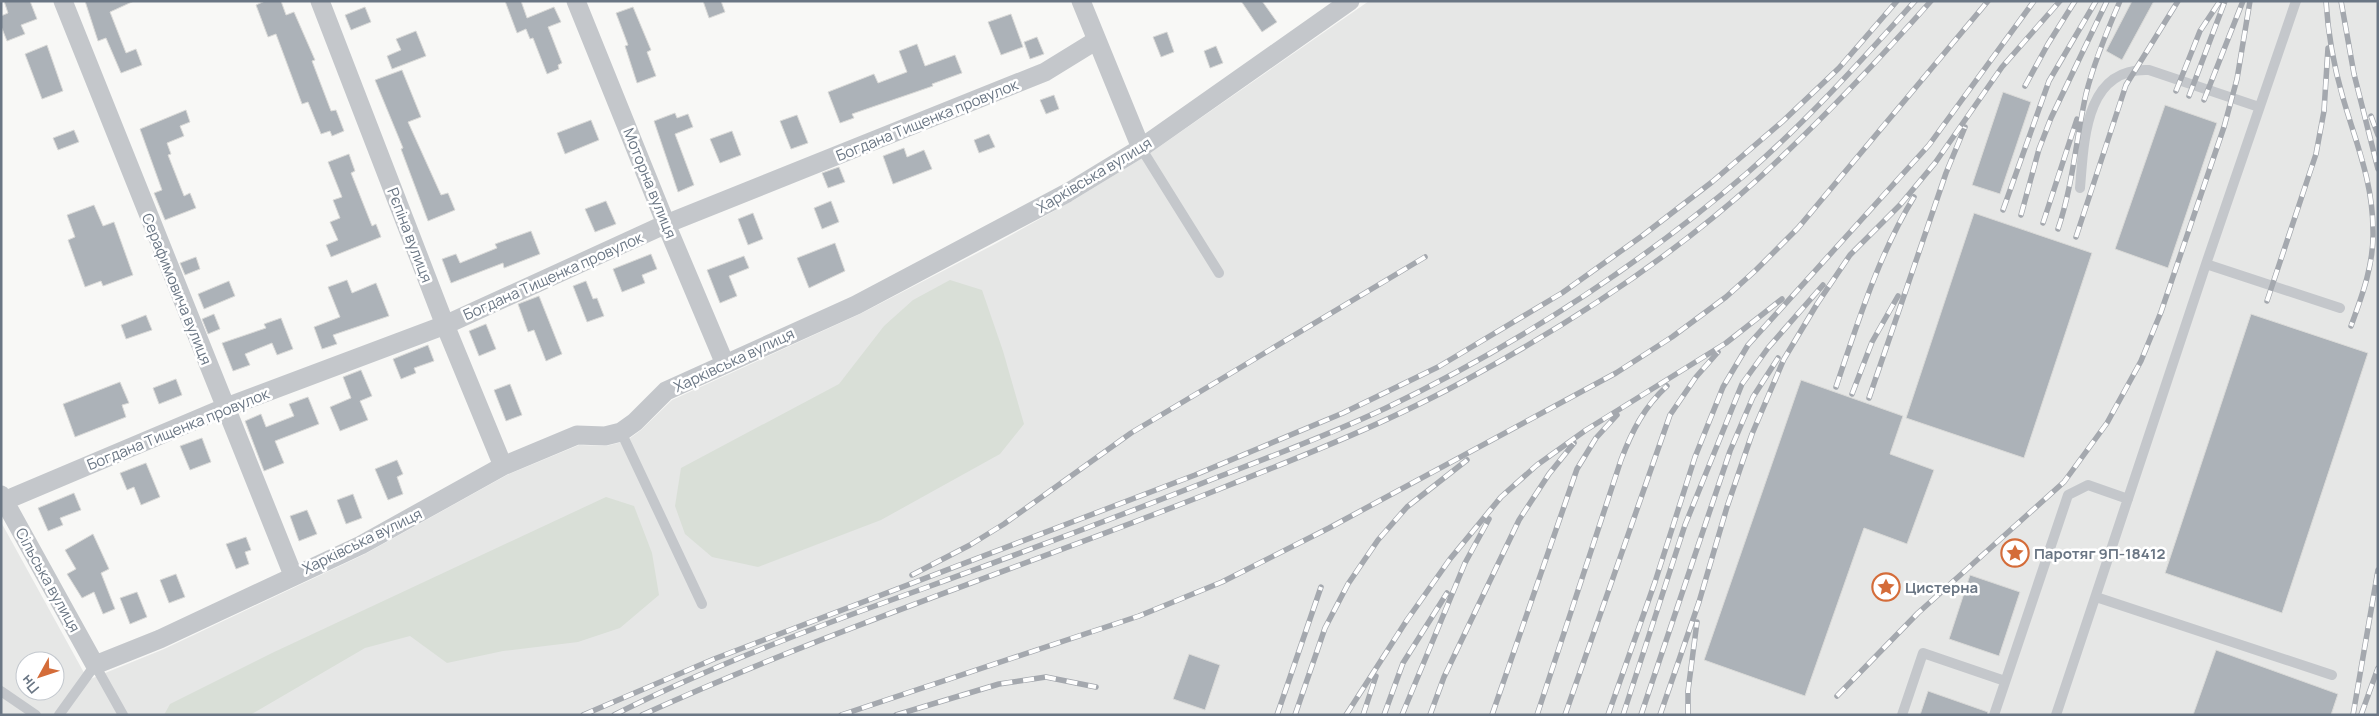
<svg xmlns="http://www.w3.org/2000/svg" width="2379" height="716" viewBox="0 0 2379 716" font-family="Manrope,sans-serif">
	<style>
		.built { fill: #e6e7e6; fill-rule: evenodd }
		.green { fill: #d9dfd7 }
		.building { fill: #acb2b8; stroke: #dadad8 }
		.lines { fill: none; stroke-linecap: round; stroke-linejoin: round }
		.service { stroke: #c4c7cb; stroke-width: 10 }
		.minor { stroke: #c4c7cb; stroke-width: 19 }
		.rail-casing { stroke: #a4a8ae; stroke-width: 5.5 }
		.rail { stroke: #fff; stroke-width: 4; stroke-dasharray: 11; stroke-linecap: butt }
		.labels { text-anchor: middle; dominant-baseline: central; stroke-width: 5; stroke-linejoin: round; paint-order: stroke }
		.street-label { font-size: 15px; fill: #6a7684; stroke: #fff }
		.poi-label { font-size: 15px; font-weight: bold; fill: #6a7684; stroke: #fff; text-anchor: start }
	</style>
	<rect width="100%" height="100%" fill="#f8f8f6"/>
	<path class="built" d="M 1369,1 L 2378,1 L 2378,715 L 1,715 L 1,522 L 88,680 L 164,649 L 365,554 L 507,475 L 579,445 L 606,446 L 626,441 L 641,430 L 672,400 L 860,314 L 995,244 L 1072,201 L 1146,156 ZM 25,661 L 55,661 L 55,691 L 25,691 Z"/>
	<path class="green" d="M 950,280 L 982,290 L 1003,351 L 1024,424 L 1000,454 L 881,520 L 758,567 L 712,557 L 685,534 L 675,506 L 681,468 L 839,384 L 884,326 L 913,300 Z
		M 606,497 L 634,506 L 652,553 L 659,595 L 620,628 L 578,642 L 503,651 L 447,663 L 410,636 L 365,648 L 250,715 L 164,715 L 170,704 L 272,653 Z"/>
	<path class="building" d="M 4,1 L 30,1 L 37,19 L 21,25 L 25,34 L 7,41 L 1,26 L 1,16 L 8,13 Z
		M 85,1 L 134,1 L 110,12 L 126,53 L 136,49 L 142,65 L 121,73 L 106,38 L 98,41 Z
		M 265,1 L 281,1 L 286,15 L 294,12 L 315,60 L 312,61 L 331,111 L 336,110 L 344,131 L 332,136 L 330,131 L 321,134 L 308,102 L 302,104 L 276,34 L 268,37 L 256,5 Z
		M 505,1 L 521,1 L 527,18 L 554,7 L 561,22 L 548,27 L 562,63 L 558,65 L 559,69 L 547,74 L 533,38 L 530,39 L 526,29 L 517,33 Z
		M 703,1 L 721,1 L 725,12 L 709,18 Z
		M 1241,1 L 1262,1 L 1277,22 L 1262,32 Z
		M 2132,1 L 2154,1 L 2122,60 L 2106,51 Z
		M 365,7 L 371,22 L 351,30 L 345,15 Z
		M 633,7 L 651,50 L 647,52 L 656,76 L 637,83 L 625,46 L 628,45 L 616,13 Z
		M 1011,14 L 1023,47 L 1001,55 L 988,22 Z
		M 416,31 L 426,56 L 392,69 L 387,56 L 401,50 L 396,39 Z
		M 1167,32 L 1174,52 L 1161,57 L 1153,37 Z
		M 1037,37 L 1044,54 L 1030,59 L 1024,42 Z
		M 917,44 L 925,66 L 955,55 L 962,73 L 932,84 L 933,86 L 852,114 L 854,118 L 840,123 L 828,92 L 874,74 L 878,83 L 907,72 L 899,51 Z
		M 47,45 L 63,91 L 42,99 L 25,54 Z
		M 1216,46 L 1223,63 L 1210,68 L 1204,51 Z
		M 402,70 L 421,117 L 408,122 L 441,195 L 448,193 L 455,210 L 428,221 L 401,149 L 403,148 L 375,80 Z
		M 2003,92 L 2031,102 L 2000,194 L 1972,185 Z
		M 1054,95 L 1059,109 L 1046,114 L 1040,100 Z
		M 2165,105 L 2217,123 L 2168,268 L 2115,249 Z
		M 186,110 L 190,122 L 180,126 L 184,136 L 167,143 L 171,154 L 168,155 L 184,196 L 190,193 L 196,208 L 165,220 L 154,193 L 162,190 L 140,129 Z
		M 675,113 L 677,118 L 688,114 L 693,127 L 675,134 L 694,185 L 678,192 L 654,121 Z
		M 797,115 L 808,143 L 791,149 L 780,121 Z
		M 591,120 L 599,140 L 565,154 L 557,133 Z
		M 74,130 L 79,142 L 58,150 L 53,138 Z
		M 732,131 L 741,155 L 720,163 L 710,139 Z
		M 989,134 L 995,147 L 979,153 L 974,140 Z
		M 904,148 L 907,157 L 924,150 L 932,169 L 893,184 L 883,156 Z
		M 349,154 L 355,171 L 351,173 L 372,226 L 376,224 L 381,237 L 331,257 L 326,245 L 338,240 L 330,222 L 340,218 L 333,200 L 342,197 L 328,162 Z
		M 839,167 L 845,182 L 828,188 L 822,173 Z
		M 606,201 L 616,224 L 595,232 L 585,209 Z
		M 831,201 L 839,222 L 822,229 L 814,208 Z
		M 94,205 L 103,226 L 114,222 L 133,275 L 103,286 L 101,281 L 85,287 L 68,240 L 75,237 L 67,215 Z
		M 753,213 L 763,239 L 748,245 L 738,219 Z
		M 1974,213 L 2092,253 L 2024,458 L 1906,418 Z
		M 531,231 L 540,254 L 504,268 L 503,263 L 451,283 L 442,259 L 456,254 L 460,263 L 497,248 L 495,244 Z
		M 835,243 L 845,271 L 809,288 L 797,258 Z
		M 651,254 L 657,269 L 642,275 L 645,283 L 622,292 L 613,269 Z
		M 744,256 L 749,268 L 729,276 L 737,296 L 720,303 L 707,270 Z
		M 196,257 L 200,269 L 185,275 L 180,263 Z
		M 347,280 L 352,293 L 376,283 L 389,316 L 333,335 L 337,344 L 322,349 L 314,327 L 340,317 L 328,287 Z
		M 229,281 L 235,296 L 204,309 L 198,294 Z
		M 586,281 L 593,299 L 597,298 L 604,316 L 587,322 L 573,286 Z
		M 539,296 L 562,354 L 546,361 L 534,330 L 528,332 L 518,304 Z
		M 214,314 L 220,329 L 208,334 L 202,319 Z
		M 2251,314 L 2368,353 L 2282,613 L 2165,573 Z
		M 146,315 L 152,330 L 126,339 L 121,325 Z
		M 281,318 L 293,349 L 277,355 L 272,343 L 245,354 L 250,365 L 233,371 L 222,343 L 266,328 L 264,324 Z
		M 486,324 L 496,349 L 479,356 L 469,331 Z
		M 428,345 L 434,361 L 414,368 L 416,373 L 401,379 L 393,359 Z
		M 361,370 L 372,396 L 360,401 L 368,420 L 340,431 L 330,407 L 351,398 L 343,377 Z
		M 176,379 L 182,395 L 159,404 L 153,388 Z
		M 1801,380 L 1903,416 L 1890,454 L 1934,470 L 1907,544 L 1864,528 L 1805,696 L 1704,660 Z
		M 120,382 L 129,403 L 122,405 L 126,417 L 75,437 L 63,404 Z
		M 510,384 L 522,415 L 506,421 L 494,390 Z
		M 308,397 L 319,424 L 275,441 L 284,463 L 264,471 L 245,421 L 261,414 L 266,427 L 294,416 L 289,404 Z
		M 202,438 L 211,462 L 190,470 L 180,446 Z
		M 397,460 L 403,474 L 397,477 L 403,494 L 388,500 L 375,469 Z
		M 146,463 L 160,497 L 141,505 L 134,487 L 127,490 L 120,473 Z
		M 74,493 L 81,510 L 60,518 L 63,525 L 48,531 L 38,508 Z
		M 353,494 L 362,518 L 346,524 L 337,500 Z
		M 307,510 L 317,534 L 299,541 L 290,516 Z
		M 93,534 L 109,569 L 101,573 L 115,609 L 103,614 L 94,592 L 82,598 L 67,574 L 76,569 L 65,550 Z
		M 246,537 L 251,550 L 245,552 L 249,564 L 236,569 L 226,544 Z
		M 176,574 L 185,597 L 169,603 L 160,580 Z
		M 1970,575 L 2020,592 L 1999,656 L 1949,639 Z
		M 137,592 L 147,617 L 130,624 L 120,598 Z
		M 2216,650 L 2338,694 L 2331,715 L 2193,715 Z
		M 1189,654 L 1220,665 L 1205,710 L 1173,699 Z
		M 1928,691 L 1988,712 L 1987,715 L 1920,715 Z"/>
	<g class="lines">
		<path class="service" d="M 1141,148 L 1219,273
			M 2080,188 C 2084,140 2085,67 2149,70 L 2259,107
			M 2206,264 L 2340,308
			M 621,432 L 702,604
			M 2096,597 L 2332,675
			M 1,691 L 36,715
			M 59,715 L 95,665 L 123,715
			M 1902,715 L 1923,653 L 2005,681
			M 1994,715 L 2068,495 L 2088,485 L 2128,499
			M 2056,715 L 2206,264 L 2296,1"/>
		<path class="minor" d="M 63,1 L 293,575
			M 320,1 L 445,325 L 503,466
			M 576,1 L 666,224 L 725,364
			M 1081,1 L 1141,148
			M 1,495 L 95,665 L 160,639 L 361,545 L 503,466 L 577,435 L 605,436 L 621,432 L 635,422 L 666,391 L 856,305 L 1067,193 L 1141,148 L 1350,1
			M 4,501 L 224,408 L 445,325 L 666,224 L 1045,72 L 1097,40"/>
		<g class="rail-casing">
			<path id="rail" d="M 2326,1 C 2328,34 2334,67 2343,98 C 2356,143 2373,182 2373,231 C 2374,264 2362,296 2351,326
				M 2341,1 L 2354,74 L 2378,169
				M 2025,86 L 2048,44 L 2075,1
				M 2176,91 L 2200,31 L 2220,1
				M 2189,96 L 2225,1
				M 2204,100 L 2243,1
				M 2371,116 L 2378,135
				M 2003,210 L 2049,81 L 2096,1
				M 2021,215 L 2039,149 L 2051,118 L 2107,1
				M 2043,223 L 2077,119
				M 2058,229 C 2073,185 2076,139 2086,94 C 2094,62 2107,31 2120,1
				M 2076,237 L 2126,85 L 2178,1
				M 2267,301 L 2316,154 L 2324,111 L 2328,48
				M 1836,387 C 1858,322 1878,256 1914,197
				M 1852,394 L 1872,342 L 1898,296
				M 1869,398 L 1946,173 L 1965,127
				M 912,575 L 970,545 L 1004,524 L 1131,433 L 1425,257
				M 1837,696 L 1918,613 L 2064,482 L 2107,423 L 2141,361 L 2161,312 L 2224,127 L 2237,79 L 2250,1
				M 583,715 L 714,659 L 1195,475 L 1343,413 L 1438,367 L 1562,293 L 1642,236 L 1712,182 L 1782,122 L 1839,68 L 1897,1
				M 614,715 C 713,665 818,626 922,589 C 1021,553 1120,516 1218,477 C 1275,455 1331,434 1386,408 C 1515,346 1637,267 1746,174 C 1807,121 1861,61 1915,1
				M 642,715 C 831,629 1029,565 1222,488 C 1308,454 1394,420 1475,375 C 1576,320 1674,255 1758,179 C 1819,123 1876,63 1931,1
				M 841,715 L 1139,616 L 1222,582 L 1329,528 L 1616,373 L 1672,337 L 1726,297 L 1756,270 L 1798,228 L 1988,1
				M 896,715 L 999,684 L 1046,677 L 1096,687
				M 1277,715 L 1321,587
				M 1295,715 L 1325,628 L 1348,584 L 1378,540 L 1407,507 L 1467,460
				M 1346,715 L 1407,620 L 1450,559 L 1501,497 L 1537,465 L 1586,430 L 1726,343 L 1782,299
				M 1363,715 L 1376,676
				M 1384,715 L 1403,663 L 1447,593
				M 1402,715 L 1465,563 L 1489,519
				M 1430,715 L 1444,677 L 1519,520 L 1549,474 L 1574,443
				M 1492,715 L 1577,469 L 1596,438 L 1617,415
				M 1537,715 L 1621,460 C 1632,431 1644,407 1667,386
				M 1565,715 L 1670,415 L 1696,377 L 1718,352
				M 1608,715 L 1655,582 L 1695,457 L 1723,387 L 1748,345 L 1929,145 L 2034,1
				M 1623,715 L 1685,525 L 1742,384 L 1768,348 L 1823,285
				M 1641,715 L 1730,451 L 1753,397 L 1778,358
				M 1660,715 L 1699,602 L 1727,507 L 1752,434 L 1784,359 L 1817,304 L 1850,255 L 1900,205 L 1935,163 L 2002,67 L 2060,1
				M 1688,715 L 1688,691 L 1697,622
				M 2353,715 L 2378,570
				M 2361,715 L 2378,668"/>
		</g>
		<use href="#rail" class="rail"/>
	</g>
	<defs>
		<g id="sight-ring" transform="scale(1.4375)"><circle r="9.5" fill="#fff" stroke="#d46c39" stroke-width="1.5"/><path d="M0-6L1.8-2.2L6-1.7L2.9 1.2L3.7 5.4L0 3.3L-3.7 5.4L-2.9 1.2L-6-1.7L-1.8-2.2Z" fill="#d46c39"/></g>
	</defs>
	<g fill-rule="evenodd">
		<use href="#sight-ring" x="2015" y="553"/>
		<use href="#sight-ring" x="1886" y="587"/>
	</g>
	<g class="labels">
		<g class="street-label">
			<text transform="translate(927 120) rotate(-22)">Богдана Тищенка провулок</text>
			<text transform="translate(1094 175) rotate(-31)">Харківська вулиця</text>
			<text transform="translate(650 183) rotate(68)">Моторна вулиця</text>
			<text transform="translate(410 235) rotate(69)">Рєпіна вулиця</text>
			<text transform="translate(553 276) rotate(-24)">Богдана Тищенка провулок</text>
			<text transform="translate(177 289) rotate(68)">Серафимовича вулиця</text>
			<text transform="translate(734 360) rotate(-25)">Харківська вулиця</text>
			<text transform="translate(178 429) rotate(-22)">Богдана Тищенка провулок</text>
			<text transform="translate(362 541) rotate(-26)">Харківська вулиця</text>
			<text transform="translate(48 580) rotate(61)">Сільська вулиця</text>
		</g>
		<g class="poi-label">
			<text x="2034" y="553">Паротяг 9П-18412</text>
			<text x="1905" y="587">Цистерна</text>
		</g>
	</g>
	<rect width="2379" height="716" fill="none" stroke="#6a7684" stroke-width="5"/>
	<g transform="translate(40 676) rotate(230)"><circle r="24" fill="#ffffff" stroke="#c3c8ce"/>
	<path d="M0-4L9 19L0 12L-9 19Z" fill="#d46c39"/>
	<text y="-8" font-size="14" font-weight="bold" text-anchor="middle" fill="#6a7684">Пн</text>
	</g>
</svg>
